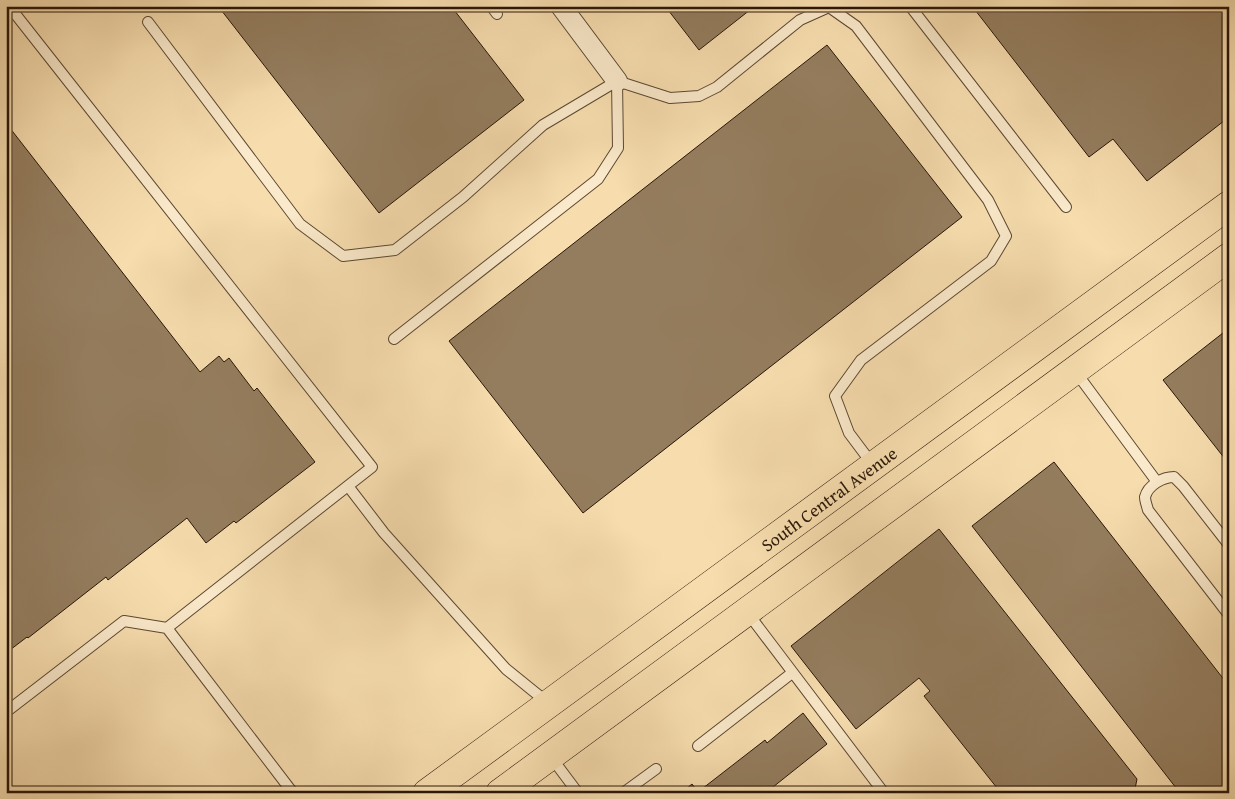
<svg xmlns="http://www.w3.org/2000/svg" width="1235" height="799" viewBox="0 0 1235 799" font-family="'Gentium Book Plus',serif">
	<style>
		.building { fill: #947d5e; stroke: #291608 }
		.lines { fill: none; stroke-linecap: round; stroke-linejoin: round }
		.lane-casing { stroke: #5c4832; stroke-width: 12 }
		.street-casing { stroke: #5c4832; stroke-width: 22 }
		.primary-casing { stroke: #291608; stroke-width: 29 }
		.lane { stroke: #fae9ca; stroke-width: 10 }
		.street { stroke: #fae9ca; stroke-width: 20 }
		.primary { stroke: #f7ddae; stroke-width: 28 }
		.labels { text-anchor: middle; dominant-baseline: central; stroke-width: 4; stroke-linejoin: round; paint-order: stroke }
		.street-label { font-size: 18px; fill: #291608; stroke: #fae9ca }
	</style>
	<rect width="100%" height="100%" fill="#f7ddae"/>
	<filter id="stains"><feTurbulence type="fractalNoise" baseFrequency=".004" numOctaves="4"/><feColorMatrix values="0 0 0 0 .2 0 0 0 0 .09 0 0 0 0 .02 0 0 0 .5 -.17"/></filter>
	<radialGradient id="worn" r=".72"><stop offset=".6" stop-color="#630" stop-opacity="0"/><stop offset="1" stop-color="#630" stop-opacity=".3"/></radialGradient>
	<path class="building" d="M 218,6 L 451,6 L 524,100 L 379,213 Z
		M 665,6 L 755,6 L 699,50 Z
		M 972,6 L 1222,6 L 1229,15 L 1229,117 L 1147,181 L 1113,139 L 1089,157 Z
		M 827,45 L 962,217 L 583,513 L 449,341 Z
		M 6,123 L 200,372 L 219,356 L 224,362 L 229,358 L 254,391 L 257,388 L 315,462 L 236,523 L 234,521 L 206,543 L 187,518 L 108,580 L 106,577 L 28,638 L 27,637 L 6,653 Z
		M 1228,329 L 1229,330 L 1229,464 L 1163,380 Z
		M 1054,462 L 1229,686 L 1229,793 L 1180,793 L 972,526 Z
		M 939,529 L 1137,779 L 1135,789 L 1130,793 L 1001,793 L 924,696 L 930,691 L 919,678 L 856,729 L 791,646 Z
		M 803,713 L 827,744 L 768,791 L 770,793 L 698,792 L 765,740 L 767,743 Z
		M 692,784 L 699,793 L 681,793 Z"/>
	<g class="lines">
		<g class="lane-casing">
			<path id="lane" d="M 9,6 L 372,467 L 167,628
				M 491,6 L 497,14
				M 910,6 L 1066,207
				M 148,22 L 300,224 L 343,256 L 395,250 L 463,197 L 543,125 L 617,81 L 670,98 L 699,96 L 717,87 L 800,20 L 829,7 L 856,26 L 988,200 L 1006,236 L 991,261 L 861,360 L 835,396 L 849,433 L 873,465
				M 394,339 L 598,179 L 618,148 L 617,81
				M 1075,371 L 1157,482
				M 348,486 L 384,533 L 506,669 L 548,703
				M 1229,545 L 1183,486 L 1174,477 C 1163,477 1148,485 1145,497 C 1145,501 1147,506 1148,510 L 1229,615
				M 747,612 L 884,793
				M 6,712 L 124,621 L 167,628 L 293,793
				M 698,746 L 792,673
				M 551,757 L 578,793
				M 623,793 L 656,769"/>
		</g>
		<g class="street-casing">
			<path id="street" d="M 561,6 L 617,81"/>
		</g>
		<g class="primary-casing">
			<g id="primary">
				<path id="s1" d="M 427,793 L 1229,205"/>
				<path d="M 500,793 L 1229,257"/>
			</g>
		</g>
		<use href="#lane" class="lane"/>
		<use href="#street" class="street"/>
		<use href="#primary" class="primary"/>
	</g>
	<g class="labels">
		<g class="street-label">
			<text stroke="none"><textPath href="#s1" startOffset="498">South Central Avenue</textPath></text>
		</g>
	</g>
	<rect width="1235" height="799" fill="none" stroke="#f7ddae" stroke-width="25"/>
	<rect x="8" y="8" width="1220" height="784" fill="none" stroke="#291608" stroke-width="2.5"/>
	<rect x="12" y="12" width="1210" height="774" fill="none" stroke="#291608"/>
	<rect width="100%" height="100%" filter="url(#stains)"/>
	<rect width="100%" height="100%" fill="url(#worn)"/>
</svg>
